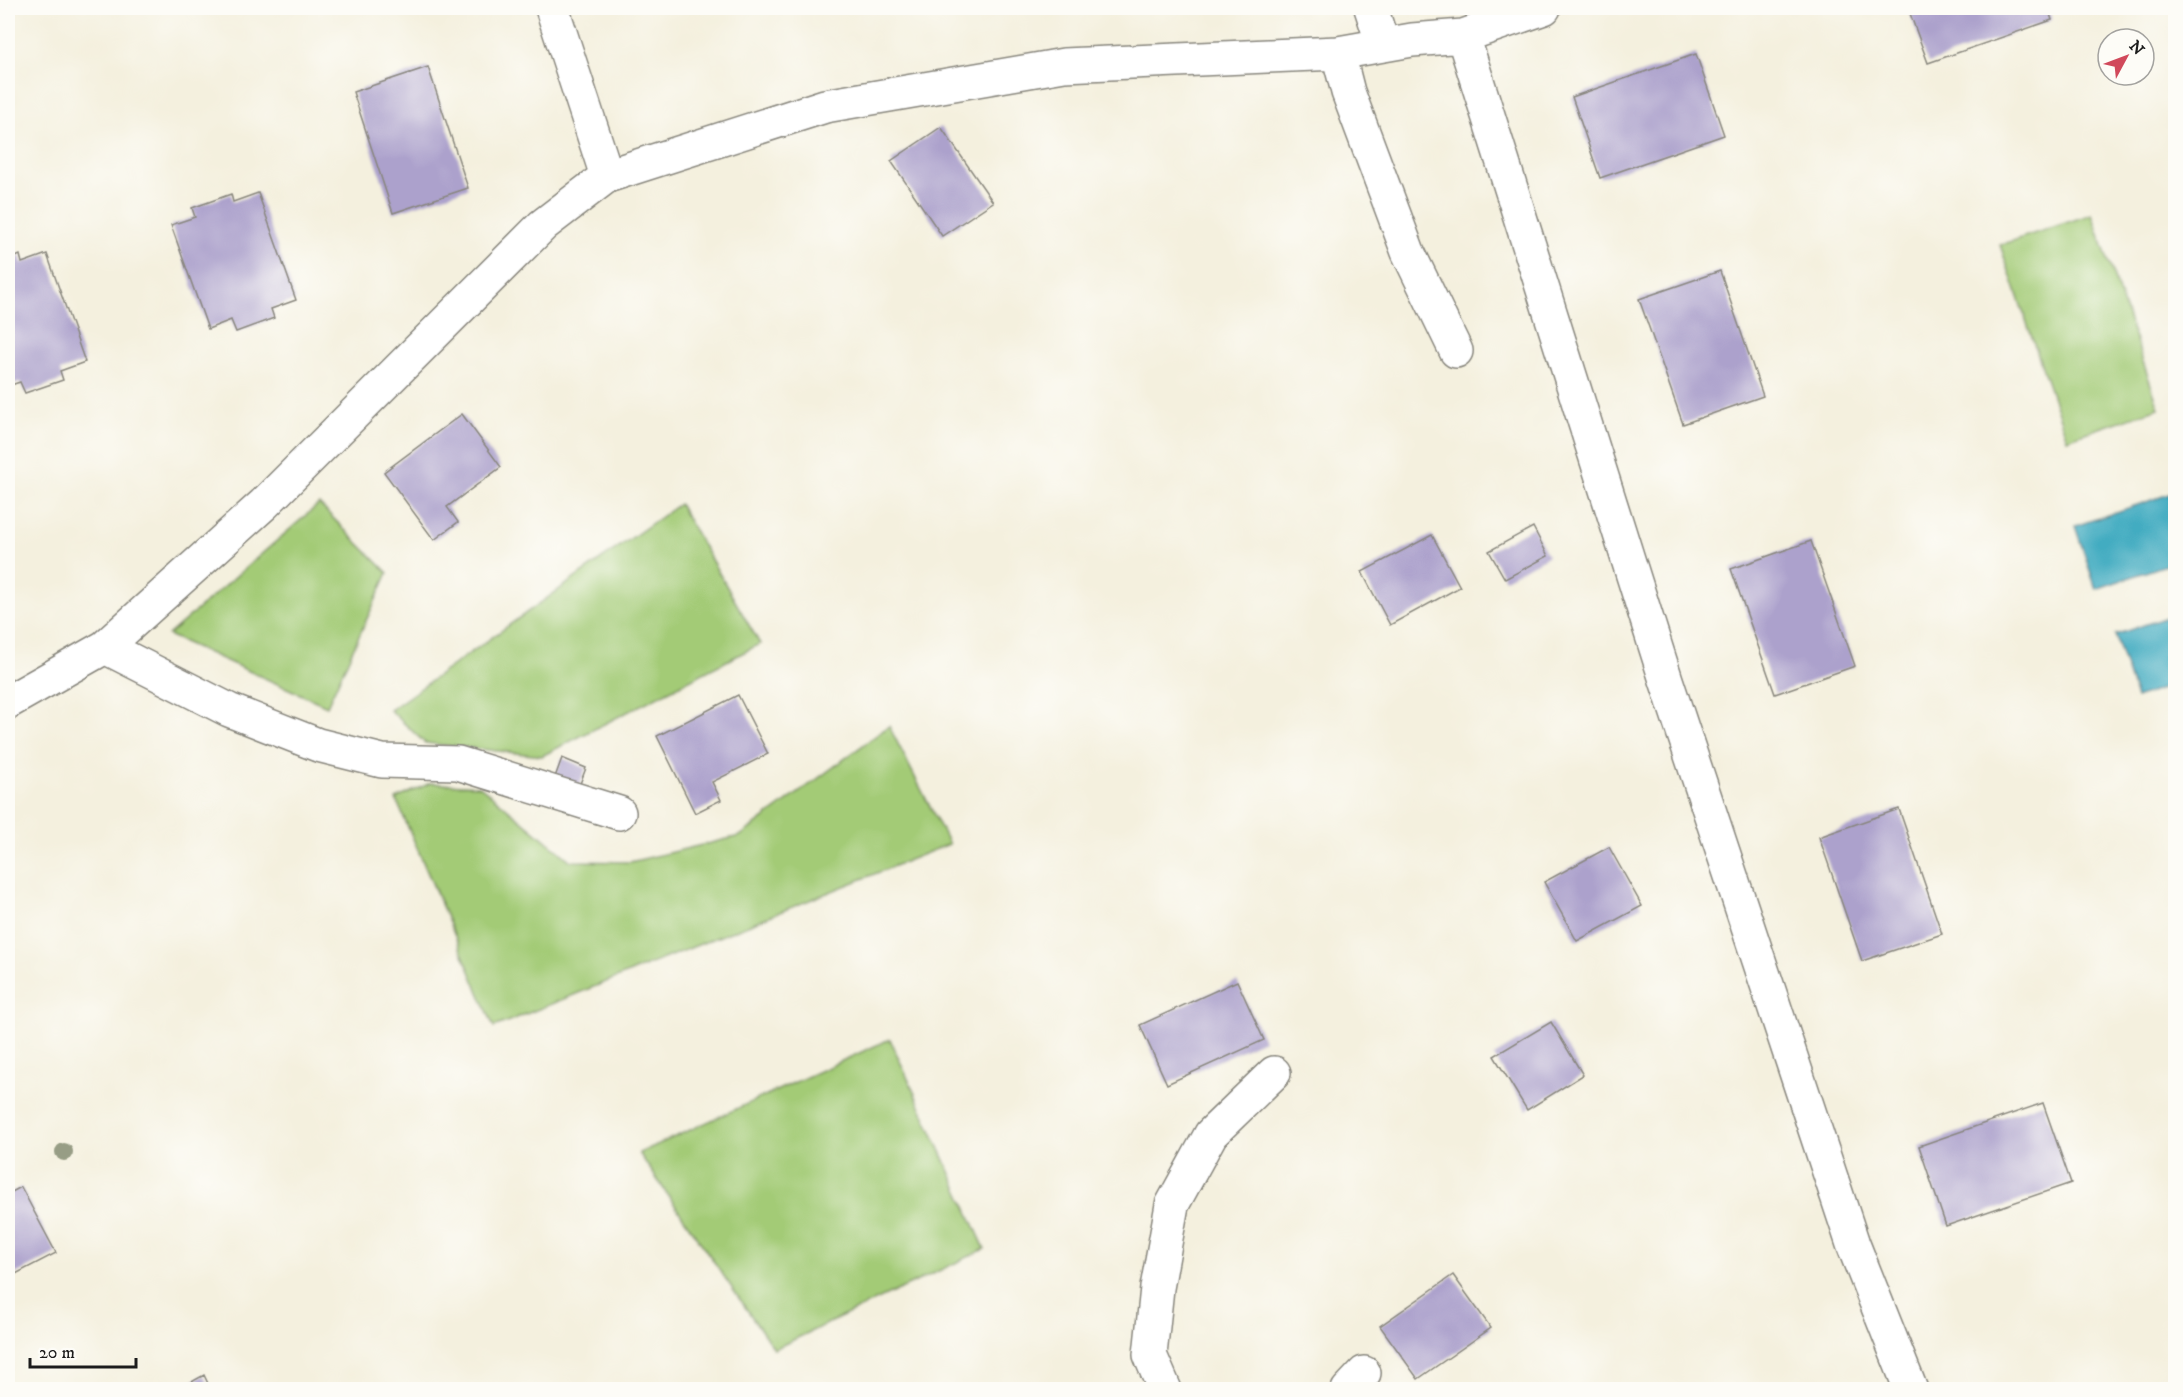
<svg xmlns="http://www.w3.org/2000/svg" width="2183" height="1397" viewBox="0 0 2183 1397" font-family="'IM FELL DW Pica',serif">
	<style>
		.green { fill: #a3cb76; stroke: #607449; stroke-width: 1.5 }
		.water { fill: #42acc1; stroke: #2f646e; stroke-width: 1.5 }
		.building { fill: #aca1cc }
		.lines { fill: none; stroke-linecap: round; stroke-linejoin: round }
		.minor-casing { stroke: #88867d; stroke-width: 36 }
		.minor { stroke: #fff; stroke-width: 33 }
		.tree { fill: #979d85 }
	</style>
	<rect width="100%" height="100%" fill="#fdfcf7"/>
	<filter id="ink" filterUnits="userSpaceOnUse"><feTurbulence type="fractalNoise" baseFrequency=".0167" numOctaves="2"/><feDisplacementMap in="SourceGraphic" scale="12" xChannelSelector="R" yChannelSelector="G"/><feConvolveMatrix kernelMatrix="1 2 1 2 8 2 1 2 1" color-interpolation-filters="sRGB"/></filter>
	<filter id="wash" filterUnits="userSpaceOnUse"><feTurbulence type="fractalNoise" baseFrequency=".008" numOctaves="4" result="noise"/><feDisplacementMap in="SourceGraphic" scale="24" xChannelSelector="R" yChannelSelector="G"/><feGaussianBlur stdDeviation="1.35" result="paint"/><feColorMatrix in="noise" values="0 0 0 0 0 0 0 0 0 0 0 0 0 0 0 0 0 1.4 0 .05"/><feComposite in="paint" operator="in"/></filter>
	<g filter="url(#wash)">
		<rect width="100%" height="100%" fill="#f4f0de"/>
		<path class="green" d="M 2092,214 L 2159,408 L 2067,439 L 2000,245 Z
			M 319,504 L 388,573 L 327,706 L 168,635 Z
			M 679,504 L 760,644 L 542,756 L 425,743 L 390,710 Z
			M 889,726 L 949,844 L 494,1027 L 396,799 L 430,783 L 480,786 L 571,861 L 630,862 L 740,836 Z
			M 890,1039 L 985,1249 L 774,1349 L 639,1153 Z"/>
		<path class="water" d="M 2175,492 L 2175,562 L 2096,589 L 2075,526 Z
			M 2175,614 L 2175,684 L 2136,698 L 2115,635 Z"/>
		<g id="blocks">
			<path class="building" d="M 1908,8 L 2048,8 L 2052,20 L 1928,63 Z
				M 1696,54 L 1724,135 L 1600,178 L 1572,97 Z
				M 428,67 L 468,188 L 393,213 L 353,92 Z
				M 941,127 L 993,202 L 942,236 L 891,161 Z
				M 258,193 L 296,300 L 271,309 L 274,318 L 236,332 L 231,320 L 208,329 L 171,225 L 195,217 L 192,208 L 231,194 L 233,202 Z
				M 47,254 L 85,362 L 60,371 L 63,380 L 25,393 L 20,382 L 8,386 L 8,260 L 20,255 L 22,263 Z
				M 1720,271 L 1763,396 L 1683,424 L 1639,299 Z
				M 462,414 L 501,467 L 447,507 L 458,522 L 434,540 L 384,472 Z
				M 1533,527 L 1548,556 L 1505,579 L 1489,551 Z
				M 1432,535 L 1460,587 L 1390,625 L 1362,572 Z
				M 1811,541 L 1855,666 L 1775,694 L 1731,569 Z
				M 738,695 L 768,754 L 712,782 L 721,800 L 695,813 L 657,736 Z
				M 562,758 L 586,768 L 578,789 L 554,780 Z
				M 1899,809 L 1942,934 L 1862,961 L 1819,837 Z
				M 1609,847 L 1642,906 L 1577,941 L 1544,882 Z
				M 1237,981 L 1264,1040 L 1167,1084 L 1140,1025 Z
				M 1551,1022 L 1583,1075 L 1527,1110 L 1494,1056 Z
				M 2043,1103 L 2071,1183 L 1946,1226 L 1919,1146 Z
				M 21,1187 L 56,1253 L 8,1278 L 8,1194 Z
				M 1453,1275 L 1491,1328 L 1418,1379 L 1380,1326 Z
				M 204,1375 L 211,1390 L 177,1390 Z"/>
		</g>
	</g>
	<g filter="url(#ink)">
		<use href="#blocks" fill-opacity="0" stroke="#88867d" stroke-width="1.5"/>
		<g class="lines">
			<g class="minor-casing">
				<path id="minor" d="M 552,8 L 607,176
					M 1371,8 L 1383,45
					M 1463,36 L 1666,680 L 1853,1244 L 1911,1390
					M 1338,53 L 1348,92 L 1408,252 L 1456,351
					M 105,647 L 229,710 L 318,745 L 382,761 L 458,763 L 619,813
					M 8,702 L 105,647 L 264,504 L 543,225 L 607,176 L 825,106 L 1064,65 L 1338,53 L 1412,40 L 1463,36 L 1544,8
					M 1165,1390 L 1150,1355 L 1157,1288 L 1172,1205 L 1211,1134 L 1274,1073
					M 1348,1390 L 1364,1373"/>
			</g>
			<use href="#minor" class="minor"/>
		</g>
		<circle class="tree" cx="64" cy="1152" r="9"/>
	</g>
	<rect width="2183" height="1397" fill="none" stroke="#fdfcf7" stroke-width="30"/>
	<g transform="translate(2126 57) rotate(49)"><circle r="28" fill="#fdfcf7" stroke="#a3a29f" stroke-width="1.5"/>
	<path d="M0-4.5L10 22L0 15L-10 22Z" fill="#d1495b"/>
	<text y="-9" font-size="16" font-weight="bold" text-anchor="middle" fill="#1c1c1c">N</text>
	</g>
	<path d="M30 1358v9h106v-9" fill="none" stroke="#1c1c1c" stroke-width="3"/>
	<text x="39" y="1358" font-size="18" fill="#1c1c1c" stroke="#fdfcf7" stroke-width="4.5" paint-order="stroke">20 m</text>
</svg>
